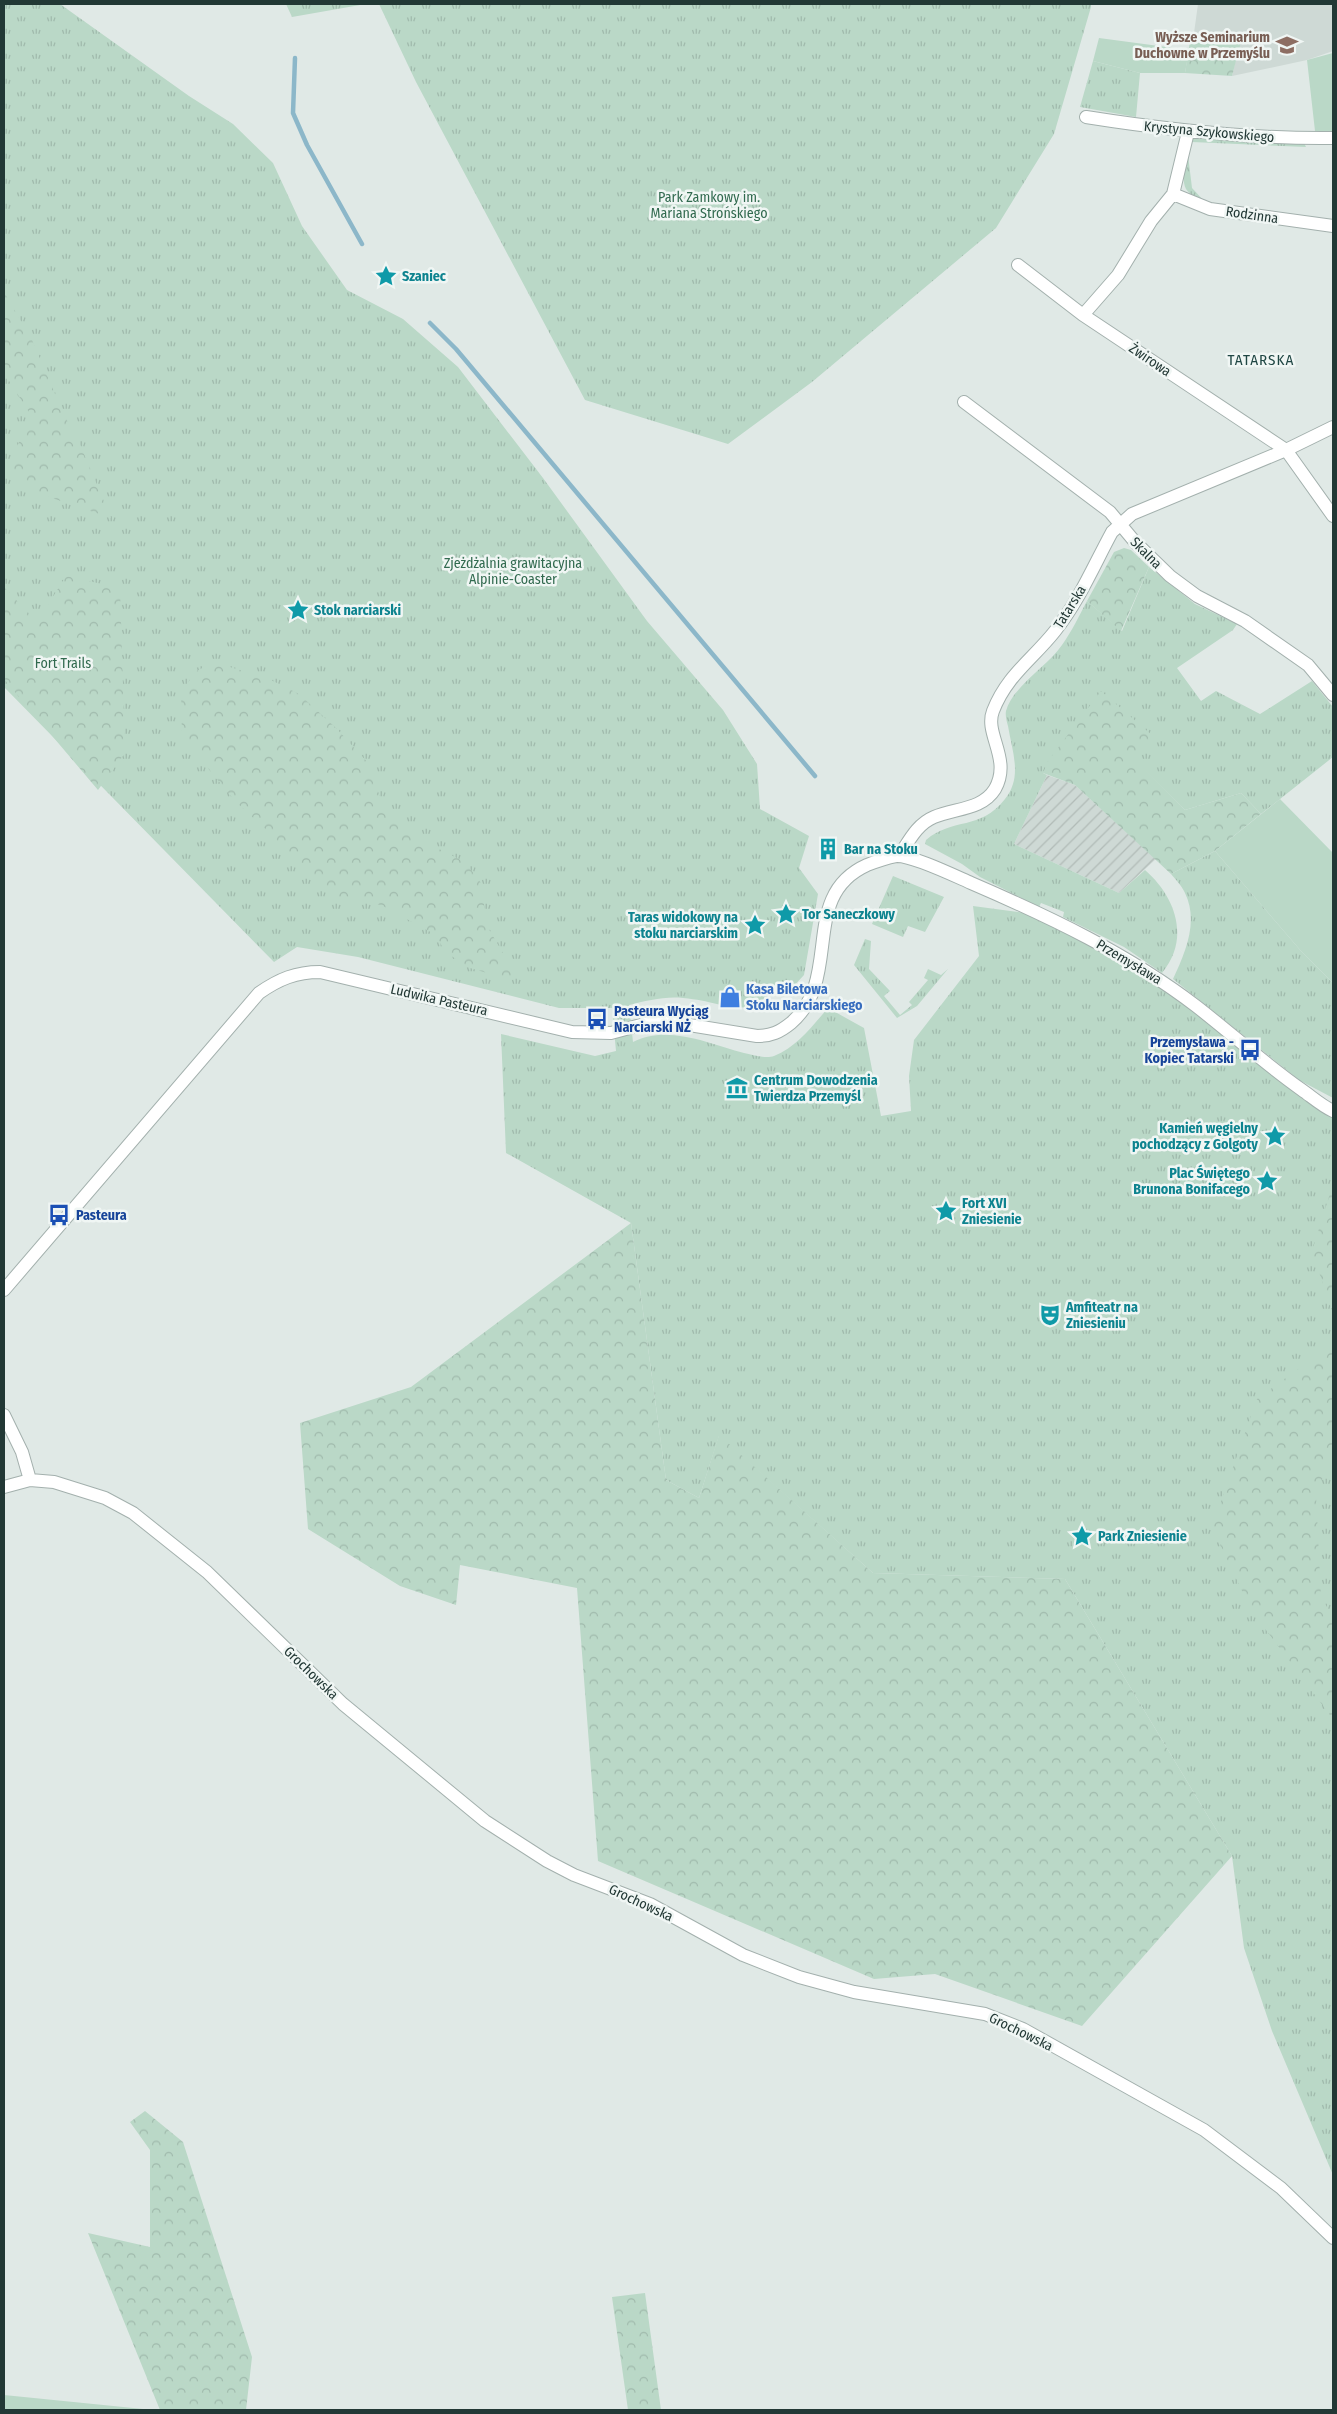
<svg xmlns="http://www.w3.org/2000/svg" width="1337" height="2414" viewBox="0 0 1337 2414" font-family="'Fira Sans Condensed',sans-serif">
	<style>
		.built { fill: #ced9d5 }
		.industrial { fill: url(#industrial-furrows) }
		.grass { fill: url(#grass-tufts) }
		.forest { fill: url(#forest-crowns) }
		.garden { fill: #bad8c7 }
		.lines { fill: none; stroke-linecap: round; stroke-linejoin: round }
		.stream { stroke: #8cb7c9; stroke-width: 4.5 }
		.street-casing { stroke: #a3b0ad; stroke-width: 14 }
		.street { stroke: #fff; stroke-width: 12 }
		.labels { text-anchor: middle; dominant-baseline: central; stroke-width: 5; stroke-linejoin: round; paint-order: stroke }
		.education-label { font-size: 14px; font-weight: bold; fill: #785e54; stroke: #f0f6f4; text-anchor: end }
		.street-label { font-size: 14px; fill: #223835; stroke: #f0f6f4 }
		.park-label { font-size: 14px; fill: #316a4f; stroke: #f0f6f4 }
		.culture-label { font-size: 14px; font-weight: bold; fill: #0d838f; stroke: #f0f6f4; text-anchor: start }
		.shop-label { font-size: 14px; font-weight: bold; fill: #366cbe; stroke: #f0f6f4; text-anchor: start }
		.transit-label { font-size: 14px; font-weight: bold; fill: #164399; stroke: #f0f6f4; text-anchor: start }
		.neighbourhood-label { font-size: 15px; letter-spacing: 1px; fill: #204744; stroke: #f0f6f4 }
	</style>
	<defs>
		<pattern id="industrial-furrows" width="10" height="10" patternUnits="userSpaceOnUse" patternTransform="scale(1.25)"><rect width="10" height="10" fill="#ced9d5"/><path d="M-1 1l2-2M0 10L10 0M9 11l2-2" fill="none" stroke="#b1bbb7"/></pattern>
		<pattern id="grass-tufts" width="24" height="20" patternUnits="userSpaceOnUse" patternTransform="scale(1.25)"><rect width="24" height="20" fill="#bad8c7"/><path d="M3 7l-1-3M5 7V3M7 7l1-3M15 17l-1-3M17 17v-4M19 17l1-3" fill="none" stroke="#a0baac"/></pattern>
		<pattern id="forest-crowns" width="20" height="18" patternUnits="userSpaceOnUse" patternTransform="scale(1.25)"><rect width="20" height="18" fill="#bad8c7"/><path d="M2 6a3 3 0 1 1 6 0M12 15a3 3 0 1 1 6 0" fill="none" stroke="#a0baac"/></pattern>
	</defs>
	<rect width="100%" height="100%" fill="#e0e9e6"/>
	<path class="built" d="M 1198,4 L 1333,4 L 1333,51 L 1307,60 L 1232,76 L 1241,38 L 1194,33 Z"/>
	<path class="industrial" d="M 1047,775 L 1075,785 L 1156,859 L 1119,893 L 1014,844 Z"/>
	<path class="grass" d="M 4,4 L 60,4 L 189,96 L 233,124 L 273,163 L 302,226 L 347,290 L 403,319 L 458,367 L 543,478 L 647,621 L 723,710 L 757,764 L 760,809 L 809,836 L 799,868 L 818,894 L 804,975 L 792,988 L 786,981 C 739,1024 736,1003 683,998 C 665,996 646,1001 629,1005 L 633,1042 C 667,1024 710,1044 744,1053 C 753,1055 766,1059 774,1056 C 797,1047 813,1025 828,1008 L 864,1028 L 881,1116 L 911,1111 L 909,1076 L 914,1040 L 979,956 L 973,906 L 1040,915 L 1100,943 L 1333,1111 L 1333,2175 L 1272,2031 L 1244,1948 L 1232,1856 L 1065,1579 L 873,1573 L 719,1436 L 699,1498 L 666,1480 L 631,1223 L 506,1153 L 501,1034 L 595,1056 L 616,1051 L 612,1008 L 559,1008 L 358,957 L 297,947 L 274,962 L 4,687 Z
		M 286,4 L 366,4 L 292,17 Z
		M 379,4 L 1091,4 L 1091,7 L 1054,134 L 996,228 L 812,382 L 728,444 L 585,400 L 416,82 Z
		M 1093,61 L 1140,73 L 1136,117 L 1080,107 Z
		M 1194,137 L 1262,143 L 1304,143 L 1306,147 L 1192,142 L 1188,155 L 1192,188 L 1205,202 C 1199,199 1190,195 1186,189 C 1180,179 1186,144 1194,137 Z
		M 1149,567 L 1195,604 L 1237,624 L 1233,630 L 1177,668 L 1201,701 L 1216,691 L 1260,714 L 1312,681 L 1333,707 L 1333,757 L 1261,814 L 1241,793 L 1185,810 L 1133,758 L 1152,736 L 1043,773 L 1047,775 L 1014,844 L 1119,893 L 1145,870 C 1175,896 1191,938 1162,973 L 1124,947 L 1063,917 L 1064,912 L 1041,903 L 1039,907 L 980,877 L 962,864 L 925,844 L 926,840 C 953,817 980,831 1005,799 C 1023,777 1012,751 1008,726 C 1007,722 1005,716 1006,711 C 1012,687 1048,666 1062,645 C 1072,631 1079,616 1087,601 L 1122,631 Z
		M 1215,851 L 1301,951 L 1333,983 L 1333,1098 L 1299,1080 L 1173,979 C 1185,953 1199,922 1185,893 C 1182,886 1176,880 1171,874 Z
		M 893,876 L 944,897 L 925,932 L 908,926 L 903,937 L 872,924 Z
		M 865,939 L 871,941 L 869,969 L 890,991 L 884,996 L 900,1015 L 912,1005 L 909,1002 L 928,980 L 924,978 L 928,969 L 941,975 L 948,969 L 917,1006 L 897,1018 L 854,965 Z"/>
	<path class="forest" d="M 1194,33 L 1242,38 L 1232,76 L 1185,73 L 1190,41 Z
		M 4,292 L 32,340 L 64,415 L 79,442 L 111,518 L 43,495 L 8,464 L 32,417 L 4,373 Z
		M 1124,548 L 1131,550 L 1149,567 L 1121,631 L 1087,601 L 1114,552 Z
		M 66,576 L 120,588 L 125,753 L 98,790 L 4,679 L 4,587 L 37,622 Z
		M 213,662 L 267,678 L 299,694 L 337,729 L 370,765 L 380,798 L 401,823 L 435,847 L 465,862 L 481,883 L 487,926 L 513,970 L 511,980 L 470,968 L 445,952 L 436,935 L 381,905 L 339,897 L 300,872 L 274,837 L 236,802 L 182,737 L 181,693 L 195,672 Z
		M 1101,691 L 1153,736 L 1134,758 L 1185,810 L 1241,793 L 1261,814 L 1215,851 L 1171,874 L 1075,785 L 1043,773 L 1048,761 Z
		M 1333,1184 L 1333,1314 L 1312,1251 Z
		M 631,1223 L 666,1480 L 699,1498 L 719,1435 L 873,1573 L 1065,1579 L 1232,1856 L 1082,2026 L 935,1974 L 874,1979 L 598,1861 L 577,1588 L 460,1565 L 456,1605 L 400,1586 L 308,1529 L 300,1423 L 411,1387 Z
		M 1333,1343 L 1333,1452 L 1316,1495 L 1321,1597 L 1333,1617 L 1333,1719 L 1251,1610 L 1212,1527 L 1257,1399 Z
		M 145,2111 L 183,2142 L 252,2357 L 246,2410 L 160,2410 L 88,2233 L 150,2247 L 150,2150 L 130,2122 Z
		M 645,2293 L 661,2410 L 628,2410 L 612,2297 Z"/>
	<path class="garden" d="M 1099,38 L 1189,50 L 1185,73 L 1140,73 L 1093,61 Z
		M 1333,53 L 1333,131 L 1315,131 L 1307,60 Z
		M 1280,799 L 1333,853 L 1333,983 L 1301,951 L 1215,851 Z
		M 4,2395 L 153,2410 L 4,2410 Z"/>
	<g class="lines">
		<path class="stream" d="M 295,58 L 293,113 L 307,145 L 362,244
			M 430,323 L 456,349 L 815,776"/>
		<g class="street-casing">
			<path id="street" d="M 1086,117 C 1168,130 1250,139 1333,138
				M 1173,194 L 1210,209 L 1333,226
				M 1018,265 L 1083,315 L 1286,450 L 1333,516
				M 1083,315 L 1118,275 L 1151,221 L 1173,194 L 1188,132
				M 964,402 L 1110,512 L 1135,542 L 1170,576 L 1197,596 L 1245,621 L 1308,665 L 1333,695
				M 899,856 C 909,841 917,824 934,817 C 955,808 982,810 995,789 C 1012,759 984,734 993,711 C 1007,675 1033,659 1055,631 C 1079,601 1094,565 1112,532 L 1132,514 L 1286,450 L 1333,427
				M 4,1290 L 259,993 C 279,979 296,972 320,972 L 572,1032 L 611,1033 L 648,1023 L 671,1022 L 757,1036 C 771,1036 780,1032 791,1023 C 844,978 798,896 867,865 C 877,861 885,858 896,856 C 912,855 955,876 971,883 C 1050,917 1128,954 1196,1006 C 1232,1034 1265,1064 1302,1090 C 1312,1097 1322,1106 1333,1111
				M 4,1415 L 22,1452 L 30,1480
				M 4,1487 L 30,1480 L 54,1482 L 105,1498 L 133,1513 L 207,1572 L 343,1704 L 485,1821 L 547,1861 L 574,1875 L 650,1904 L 743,1955 L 799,1977 L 854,1992 L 985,2014 L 1023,2029 L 1204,2130 L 1281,2188 L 1333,2238"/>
		</g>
		<use href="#street" class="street"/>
	</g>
	<defs>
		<g id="university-bare" transform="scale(1.725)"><path d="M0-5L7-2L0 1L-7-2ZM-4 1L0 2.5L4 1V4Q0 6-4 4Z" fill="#8d6e63" stroke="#f0f6f4" stroke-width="2.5" paint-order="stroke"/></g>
		<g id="sight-bare" transform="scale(1.725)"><path d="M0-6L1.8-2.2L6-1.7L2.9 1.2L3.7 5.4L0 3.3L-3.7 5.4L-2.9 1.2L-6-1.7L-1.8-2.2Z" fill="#0f9aa8" stroke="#f0f6f4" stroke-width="2.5" paint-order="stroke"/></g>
		<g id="building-bare" transform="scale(1.725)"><path d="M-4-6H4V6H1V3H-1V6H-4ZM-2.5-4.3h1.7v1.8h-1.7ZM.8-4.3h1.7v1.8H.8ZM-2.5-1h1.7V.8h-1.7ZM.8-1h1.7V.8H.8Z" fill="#0f9aa8" stroke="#f0f6f4" stroke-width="2.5" paint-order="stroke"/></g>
		<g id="shop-bare" transform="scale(1.725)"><path d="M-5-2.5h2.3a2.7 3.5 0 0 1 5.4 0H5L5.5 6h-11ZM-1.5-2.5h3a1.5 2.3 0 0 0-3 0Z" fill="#3f7fe0" stroke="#f0f6f4" stroke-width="2.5" paint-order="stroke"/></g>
		<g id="bus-bare" transform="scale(1.725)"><path d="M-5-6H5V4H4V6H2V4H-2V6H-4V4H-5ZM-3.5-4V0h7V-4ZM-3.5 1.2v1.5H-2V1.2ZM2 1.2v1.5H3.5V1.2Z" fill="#1a4fb4" stroke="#f0f6f4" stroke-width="2.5" paint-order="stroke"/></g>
		<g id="museum-bare" transform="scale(1.725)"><path d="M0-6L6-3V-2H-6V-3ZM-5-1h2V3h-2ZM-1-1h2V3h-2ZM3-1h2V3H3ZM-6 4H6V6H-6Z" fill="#0f9aa8" stroke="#f0f6f4" stroke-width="2.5" paint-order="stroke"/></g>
		<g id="theatre-bare" transform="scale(1.725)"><path d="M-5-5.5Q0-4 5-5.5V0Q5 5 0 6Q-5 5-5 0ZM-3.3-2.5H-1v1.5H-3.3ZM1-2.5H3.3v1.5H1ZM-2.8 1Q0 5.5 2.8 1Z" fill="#0f9aa8" stroke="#f0f6f4" stroke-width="2.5" paint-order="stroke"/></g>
	</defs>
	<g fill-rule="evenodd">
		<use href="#university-bare" x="1287" y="45"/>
		<use href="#sight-bare" x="386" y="276"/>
		<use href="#sight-bare" x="298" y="610"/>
		<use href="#building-bare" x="828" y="849"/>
		<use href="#sight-bare" x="786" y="914"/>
		<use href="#sight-bare" x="755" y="925"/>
		<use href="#shop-bare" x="730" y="997"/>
		<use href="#bus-bare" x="597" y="1019"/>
		<use href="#bus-bare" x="1250" y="1050"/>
		<use href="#museum-bare" x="737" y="1088"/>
		<use href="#sight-bare" x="1275" y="1136"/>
		<use href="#sight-bare" x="1267" y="1181"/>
		<use href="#sight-bare" x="946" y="1211"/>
		<use href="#bus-bare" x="59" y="1215"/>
		<use href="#theatre-bare" x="1050" y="1315"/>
		<use href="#sight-bare" x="1082" y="1536"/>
	</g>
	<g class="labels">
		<g class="education-label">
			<text x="1270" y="37">Wyższe Seminarium<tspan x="1270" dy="16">Duchowne w Przemyślu</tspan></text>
		</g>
		<g class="street-label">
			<text transform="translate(1209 132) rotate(5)">Krystyna Szykowskiego</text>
			<text transform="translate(1252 215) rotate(8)">Rodzinna</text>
			<text transform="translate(1150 360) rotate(34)">Żwirowa</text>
			<text transform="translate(1146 553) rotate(45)">Skalna</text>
			<text transform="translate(1070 607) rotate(-58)">Tatarska</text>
			<text transform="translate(1129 962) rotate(31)">Przemysława</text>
			<text transform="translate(439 1000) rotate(13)">Ludwika Pasteura</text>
			<text transform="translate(311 1673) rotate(44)">Grochowska</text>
			<text transform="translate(641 1903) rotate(25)">Grochowska</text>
			<text transform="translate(1021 2032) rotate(26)">Grochowska</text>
		</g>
		<g class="park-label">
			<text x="709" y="197">Park Zamkowy im.<tspan x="709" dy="16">Mariana Strońskiego</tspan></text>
			<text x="513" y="563">Zjeżdżalnia grawitacyjna<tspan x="513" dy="16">Alpinie-Coaster</tspan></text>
			<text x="63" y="663">Fort Trails</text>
		</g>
		<g class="culture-label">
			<text x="402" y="276">Szaniec</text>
			<text x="314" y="610">Stok narciarski</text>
			<text x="844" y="849">Bar na Stoku</text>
			<text x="802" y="914">Tor Saneczkowy</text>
			<text x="738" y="917" text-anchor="end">Taras widokowy na<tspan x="738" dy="16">stoku narciarskim</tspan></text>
			<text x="754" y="1080">Centrum Dowodzenia<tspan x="754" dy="16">Twierdza Przemyśl</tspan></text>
			<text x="1258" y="1128" text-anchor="end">Kamień węgielny<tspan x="1258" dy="16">pochodzący z Golgoty</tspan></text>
			<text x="1250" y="1173" text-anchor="end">Plac Świętego<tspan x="1250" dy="16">Brunona Bonifacego</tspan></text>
			<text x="962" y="1203">Fort XVI<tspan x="962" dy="16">Zniesienie</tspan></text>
			<text x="1066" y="1307">Amfiteatr na<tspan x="1066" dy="16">Zniesieniu</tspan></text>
			<text x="1098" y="1536">Park Zniesienie</text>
		</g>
		<g class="shop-label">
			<text x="746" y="989">Kasa Biletowa<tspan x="746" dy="16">Stoku Narciarskiego</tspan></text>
		</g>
		<g class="transit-label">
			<text x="614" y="1011">Pasteura Wyciąg<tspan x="614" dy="16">Narciarski NŻ</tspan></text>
			<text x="1234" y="1042" text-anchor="end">Przemysława -<tspan x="1234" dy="16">Kopiec Tatarski</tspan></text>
			<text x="76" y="1215">Pasteura</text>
		</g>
		<g class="neighbourhood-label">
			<text x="1261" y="360">TATARSKA</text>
		</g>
	</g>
	<rect width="1337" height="2414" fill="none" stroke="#223835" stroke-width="10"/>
</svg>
